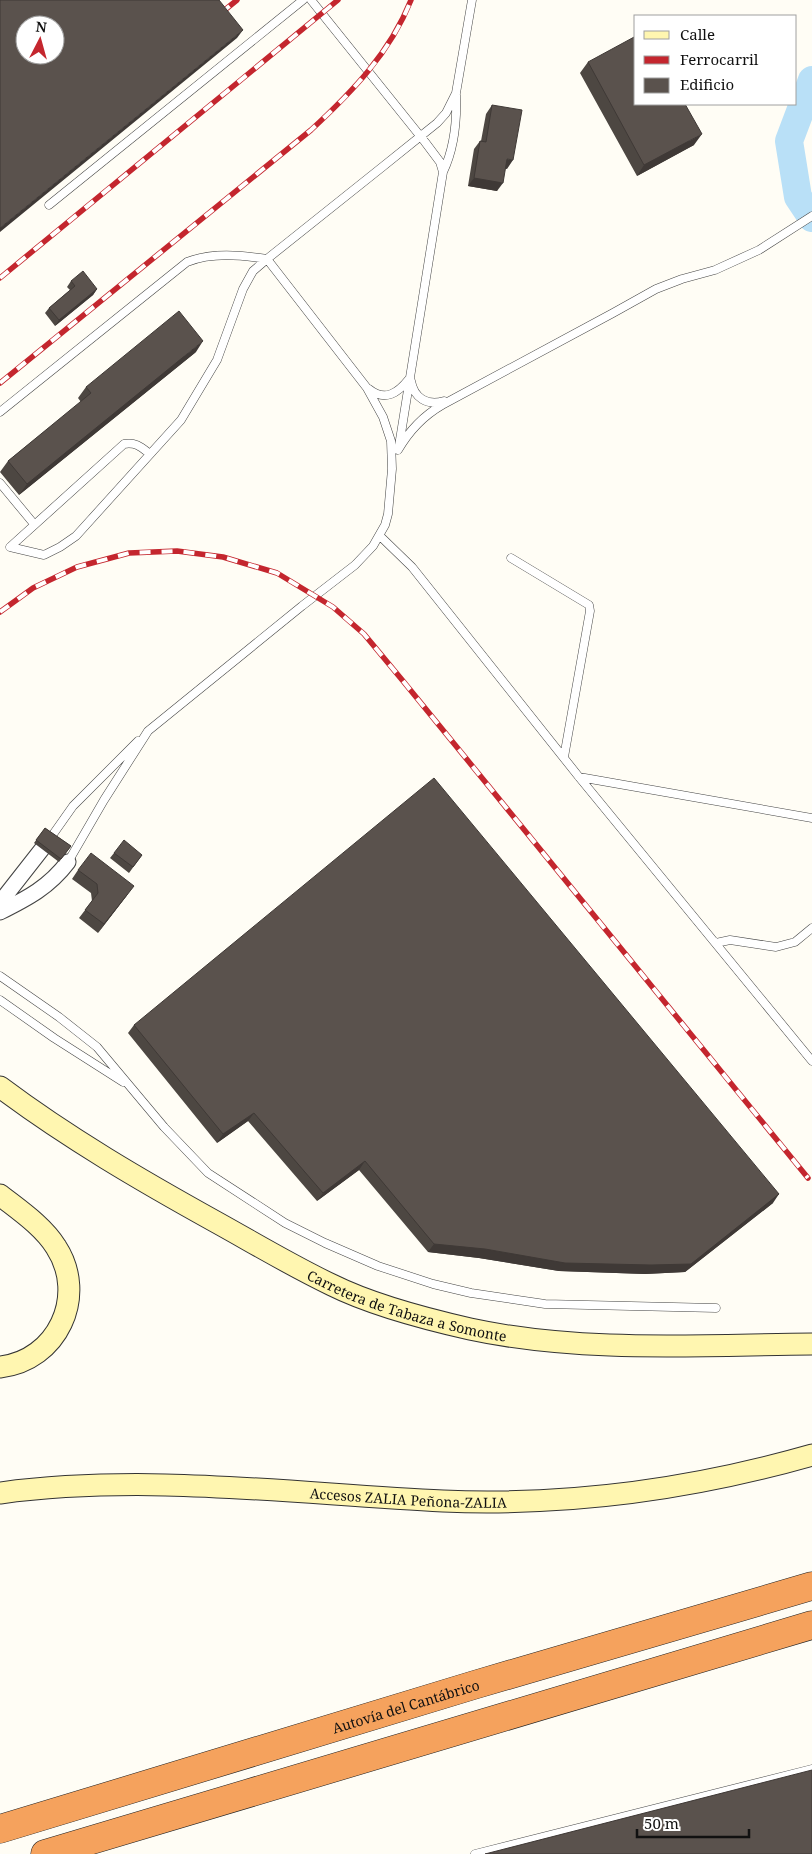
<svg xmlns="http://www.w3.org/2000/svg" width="812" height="1854" viewBox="0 0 812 1854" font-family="'Noto Serif',serif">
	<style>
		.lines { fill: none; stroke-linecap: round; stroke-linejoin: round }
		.river { stroke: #b9e0f7; stroke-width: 28 }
		.lane-casing { stroke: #444; stroke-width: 9 }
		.street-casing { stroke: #444; stroke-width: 17 }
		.secondary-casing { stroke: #333; stroke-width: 23 }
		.highway-casing { stroke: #222; stroke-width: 29 }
		.lane { stroke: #fff; stroke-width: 8 }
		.street { stroke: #fff; stroke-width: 15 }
		.secondary { stroke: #fff6b0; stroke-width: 21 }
		.highway { stroke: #f5a25d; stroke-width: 28 }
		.rail-casing { stroke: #c4262e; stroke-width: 5.5 }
		.rail { stroke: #fff; stroke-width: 4; stroke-dasharray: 11; stroke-linecap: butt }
		.wall { fill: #4d4742 }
		.shaded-wall { fill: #3f3936 }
		.building { fill: #5a524d; stroke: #3f3936; fill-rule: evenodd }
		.labels { text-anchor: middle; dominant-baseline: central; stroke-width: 5; stroke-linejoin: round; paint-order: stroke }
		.street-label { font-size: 14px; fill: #111; stroke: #fff }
	</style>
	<rect width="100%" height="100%" fill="#fffdf5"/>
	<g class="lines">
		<path class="river" d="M 812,80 L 789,141 L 798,197 L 812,218"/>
		<g class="lane-casing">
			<path id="lane" d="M 311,0 L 425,142 L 440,162 L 443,172
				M 49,205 L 303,0
				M 411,381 C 414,398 427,406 444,401
				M 369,389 C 385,402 398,393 409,379
				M 0,412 L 187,262 C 212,252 241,255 267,259
				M 399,446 L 443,172 C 454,149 457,120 456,95
				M 398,450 C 409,431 423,416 442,405 L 613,313 L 656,289 L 682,279 L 715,270 L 759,250 L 812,216
				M 0,483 L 34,524
				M 380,536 L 412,567 L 579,777 L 812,1061
				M 10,547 L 44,555 L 60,547 L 76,536 L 181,420 L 217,360 L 243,289 L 253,271 L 267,259
				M 10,547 L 124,444 C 136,442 141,447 150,454
				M 511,558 L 589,605 L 590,611 L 564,757
				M 579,777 L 812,818
				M 49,840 L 73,806 L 138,741
				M 68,862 L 104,800 L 148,731 L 302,606 L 355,565 L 373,546 L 385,525 L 388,514 L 392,469 L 391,441 L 383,417 L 367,388 L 267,259 L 381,168 L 437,123 L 446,113 L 456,93 L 472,0
				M 716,943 L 730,940 L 776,947 L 795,942 L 812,928
				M 0,976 L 59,1017 L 97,1047 L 164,1127 L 208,1173 L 285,1223 L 325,1243 L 378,1266 L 433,1284 L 471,1293 L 545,1304 L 716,1308
				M 0,1000 L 54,1038 L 123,1082
				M 475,1854 L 812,1769"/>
		</g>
		<g class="street-casing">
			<path id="street" d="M 0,910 L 6,895 L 42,849
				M 0,912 C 28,898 49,887 68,862"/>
		</g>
		<g class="secondary-casing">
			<g id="secondary">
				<path id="s1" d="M 0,1087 C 68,1138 142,1181 216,1222 C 254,1243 292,1266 332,1285 C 372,1305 426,1319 470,1329 C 581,1353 699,1345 812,1344"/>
				<path d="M 0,1195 C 19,1210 43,1226 56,1247 C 88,1296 57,1361 0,1367"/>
				<path id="s2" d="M 0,1493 C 147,1473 296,1494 443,1501 C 567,1506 693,1489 812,1455"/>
			</g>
		</g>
		<g class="highway-casing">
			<g id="highway">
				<path id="s3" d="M 0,1829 L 474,1685 L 812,1586"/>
				<path d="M 45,1854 L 812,1625"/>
			</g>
		</g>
		<use href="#lane" class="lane"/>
		<use href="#street" class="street"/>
		<use href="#secondary" class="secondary"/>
		<use href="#highway" class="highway"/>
		<g class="rail-casing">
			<path id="rail" d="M 221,13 L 237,0
				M 0,278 L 338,0
				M 0,383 L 311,130 C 352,92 390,53 411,0
				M 0,612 L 33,588 L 77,567 L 129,553 L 177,551 L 223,557 L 277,573 L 333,607 L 364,634 L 403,681 L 808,1178"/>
		</g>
		<use href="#rail" class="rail"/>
	</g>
	<path class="wall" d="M 588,62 L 694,145 L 637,176 L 580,73 Z
		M 492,105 L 507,169 L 505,168 L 497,191 L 468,186 L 474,149 L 480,141 L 481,141 L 486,114 Z
		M 71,281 L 97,289 L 93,295 L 55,326 L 45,313 L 49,308 L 70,290 L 67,287 Z
		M 196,352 L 19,495 L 0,472 L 8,461 L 81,402 L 78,398 L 86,387 Z
		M 45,828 L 71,846 L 59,862 L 34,843 Z
		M 114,853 L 142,855 L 129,873 L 110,858 Z
		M 78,870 L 128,894 L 98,933 L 79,918 L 92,901 L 91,893 L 72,879 Z
		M 134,1025 L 773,1203 L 685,1272 L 645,1274 L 559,1271 L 479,1258 L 428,1252 L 359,1170 L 317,1201 L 248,1121 L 217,1143 L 128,1033 Z"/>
	<path class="shaded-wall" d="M 243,30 L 237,38 L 0,232 L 0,228 Z
		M 702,134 L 694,145 L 637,176 L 644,165 Z
		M 507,159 L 513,160 L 507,169 L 501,167 Z
		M 474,178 L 503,183 L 497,191 L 468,186 Z
		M 97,289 L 93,295 L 55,326 L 59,320 Z
		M 203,341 L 196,352 L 19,495 L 27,484 Z
		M 134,886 L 128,894 L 98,933 L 104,924 Z
		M 254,1113 L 248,1121 L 217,1143 L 223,1134 Z
		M 365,1161 L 359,1170 L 317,1201 L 323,1193 Z
		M 779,1194 L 773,1203 L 685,1272 L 645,1274 L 559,1271 L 479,1258 L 428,1252 L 434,1244 Z"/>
	<path class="building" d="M 0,0 L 219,0 L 243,30 L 0,228 ZM 25,25 L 55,25 L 55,55 L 25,55 Z
		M 636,36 L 636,104 L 685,104 L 702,134 L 644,165 L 588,62 Z
		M 492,105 L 522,110 L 513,160 L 507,159 L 503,183 L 474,178 L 480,141 L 486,142 Z
		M 83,271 L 97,289 L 59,320 L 49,308 L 75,286 L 71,281 Z
		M 179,311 L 203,341 L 27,484 L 8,461 L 91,393 L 86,387 Z
		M 434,778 L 779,1194 L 691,1264 L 651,1265 L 565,1263 L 485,1249 L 434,1244 L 365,1161 L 323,1193 L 254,1113 L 223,1134 L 134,1025 Z
		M 45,828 L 71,846 L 61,859 L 36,840 Z
		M 124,840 L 142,855 L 133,867 L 114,853 Z
		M 91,853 L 134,886 L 104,924 L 85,910 L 98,893 L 97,884 L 78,870 Z
		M 812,1770 L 812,1854 L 485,1854 Z"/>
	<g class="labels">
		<g class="street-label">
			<text stroke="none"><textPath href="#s1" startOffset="465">Carretera de Tabaza a Somonte</textPath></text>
			<text stroke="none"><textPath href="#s2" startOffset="409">Accesos ZALIA Peñona-ZALIA</textPath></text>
			<text stroke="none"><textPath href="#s3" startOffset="424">Autovía del Cantábrico</textPath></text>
		</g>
	</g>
	<rect x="634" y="15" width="162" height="90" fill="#ffffff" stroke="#a0a0a0"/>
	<rect x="644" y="31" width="25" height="8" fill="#fff6b0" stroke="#a0a0a0"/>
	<text x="680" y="40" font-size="15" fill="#111111">Calle</text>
	<rect x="644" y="56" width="25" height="8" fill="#c4262e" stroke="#a0a0a0"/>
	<text x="680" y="65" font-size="15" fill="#111111">Ferrocarril</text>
	<rect x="644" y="78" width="25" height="15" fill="#5a524d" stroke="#a0a0a0"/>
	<text x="680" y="90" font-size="15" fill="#111111">Edificio</text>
	<g transform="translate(40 40) rotate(6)"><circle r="24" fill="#ffffff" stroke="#a0a0a0"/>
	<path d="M0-4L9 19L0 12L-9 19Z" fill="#c4262e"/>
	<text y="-8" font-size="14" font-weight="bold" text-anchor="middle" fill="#111111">N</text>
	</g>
	<path d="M637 1829v8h112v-8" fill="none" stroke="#111111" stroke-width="2.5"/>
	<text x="644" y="1829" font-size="15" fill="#111111" stroke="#ffffff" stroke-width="4" paint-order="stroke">50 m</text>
</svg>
